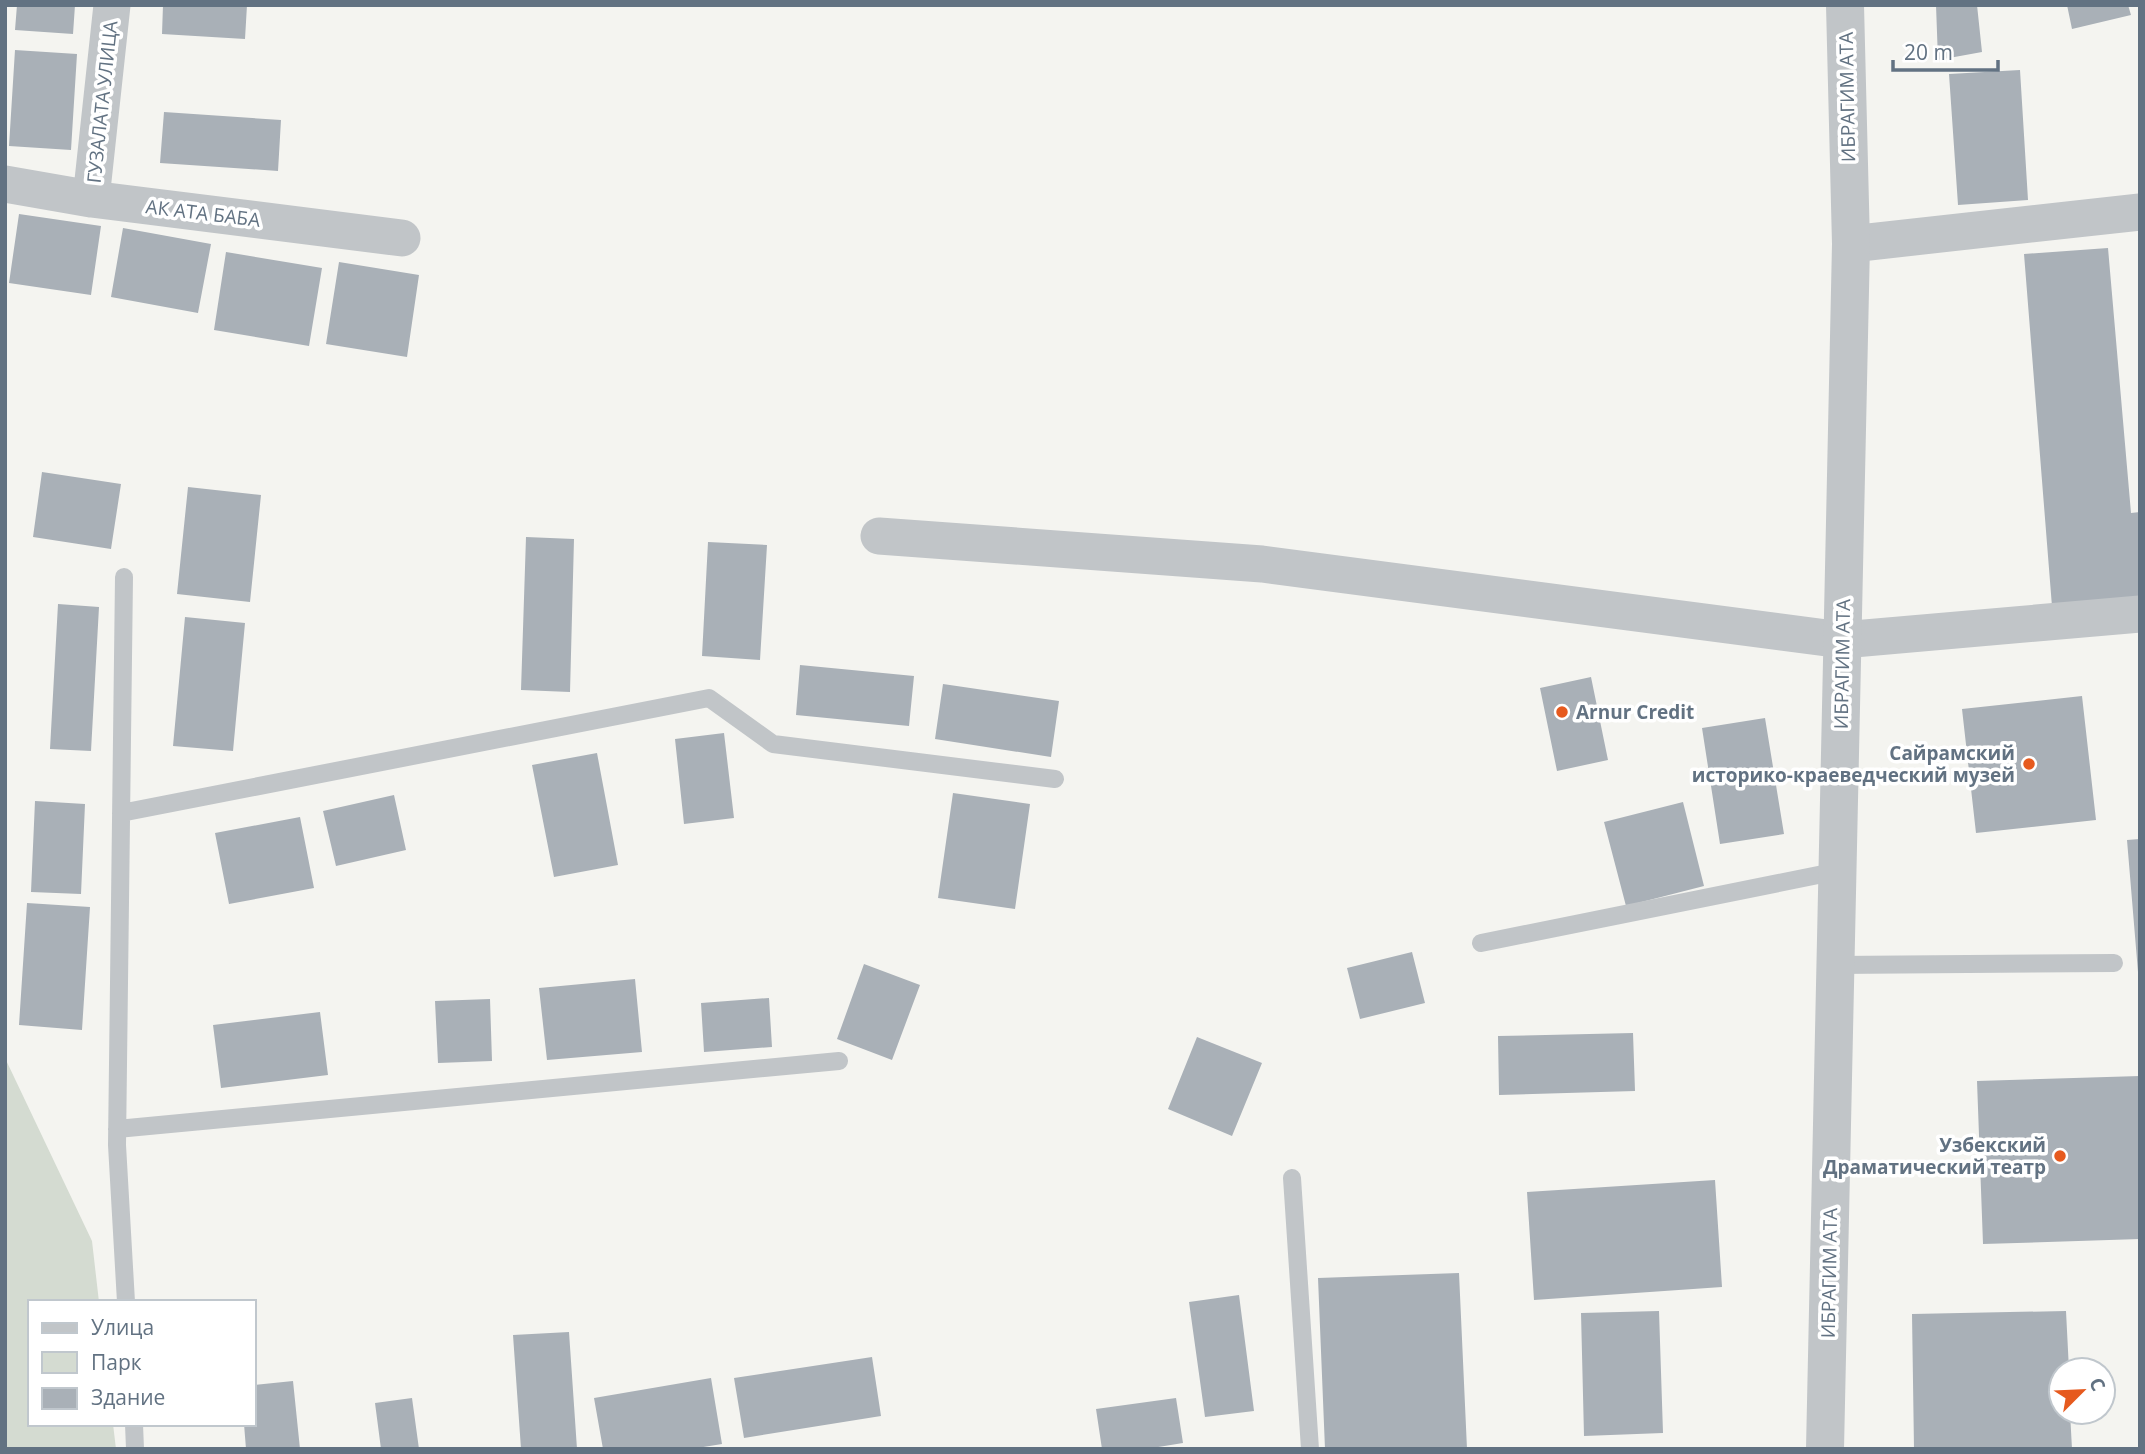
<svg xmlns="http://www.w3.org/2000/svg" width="2145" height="1454" viewBox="0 0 2145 1454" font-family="'Open Sans',sans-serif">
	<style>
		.green { fill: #d4dbd1 }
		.building { fill: #a9b0b7 }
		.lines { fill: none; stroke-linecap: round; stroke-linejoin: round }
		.service { stroke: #c1c5c8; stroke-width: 18 }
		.minor { stroke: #c1c5c8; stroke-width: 37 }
		.tertiary { stroke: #c1c5c8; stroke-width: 38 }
		.poi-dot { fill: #e65a1e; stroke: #fff; stroke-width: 2.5 }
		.labels { text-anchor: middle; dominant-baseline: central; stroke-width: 7; stroke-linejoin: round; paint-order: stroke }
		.street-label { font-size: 19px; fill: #627282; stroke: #fff }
		.poi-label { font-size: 19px; font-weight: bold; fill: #627282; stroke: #fff; text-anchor: end }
	</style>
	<rect width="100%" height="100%" fill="#f4f4f0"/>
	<path class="green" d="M 5,1058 L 92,1241 L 99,1302 L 30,1302 L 30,1424 L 113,1424 L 116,1449 L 5,1449 Z"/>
	<path class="building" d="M 17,5 L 75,5 L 73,34 L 15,30 Z
		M 163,5 L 247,5 L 245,39 L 162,34 Z
		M 1936,5 L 1977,5 L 1982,52 L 1938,60 Z
		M 2067,5 L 2128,5 L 2131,15 L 2072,29 Z
		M 15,50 L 77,54 L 71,150 L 9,146 Z
		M 2020,70 L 2028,200 L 1958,205 L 1949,74 Z
		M 164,112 L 281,120 L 278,171 L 160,163 Z
		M 19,214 L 101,226 L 91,295 L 9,283 Z
		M 123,228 L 211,244 L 198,313 L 111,297 Z
		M 2108,248 L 2131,513 L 2140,512 L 2140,611 L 2053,619 L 2024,254 Z
		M 226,252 L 322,268 L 309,346 L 214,330 Z
		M 339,262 L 419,275 L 407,357 L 326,344 Z
		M 42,472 L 121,484 L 111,549 L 33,537 Z
		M 188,487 L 261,495 L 250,602 L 177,594 Z
		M 526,537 L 574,539 L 570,692 L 521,690 Z
		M 708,542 L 767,545 L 760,660 L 702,656 Z
		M 58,604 L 99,607 L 91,751 L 50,749 Z
		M 185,617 L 245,623 L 233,751 L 173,746 Z
		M 800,665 L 914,676 L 909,726 L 796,715 Z
		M 1591,677 L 1608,760 L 1557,771 L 1540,688 Z
		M 943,684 L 1059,701 L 1051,757 L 935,739 Z
		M 2082,696 L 2096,820 L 1976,833 L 1962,709 Z
		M 1765,718 L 1784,834 L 1720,844 L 1702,728 Z
		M 724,733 L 734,818 L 684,824 L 675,739 Z
		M 597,753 L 618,865 L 554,877 L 532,765 Z
		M 953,793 L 1030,804 L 1015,909 L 938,898 Z
		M 394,795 L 406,850 L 336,866 L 323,811 Z
		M 35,801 L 85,804 L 81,894 L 31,892 Z
		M 1683,802 L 1704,886 L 1626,906 L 1604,822 Z
		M 300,817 L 314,888 L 229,904 L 215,833 Z
		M 2140,839 L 2140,972 L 2138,972 L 2127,840 Z
		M 27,903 L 90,907 L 82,1030 L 19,1025 Z
		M 1412,952 L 1425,1003 L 1360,1019 L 1347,968 Z
		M 864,964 L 920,985 L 892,1060 L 837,1039 Z
		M 635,979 L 642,1052 L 547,1060 L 539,988 Z
		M 769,998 L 772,1047 L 704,1052 L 701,1003 Z
		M 490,999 L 492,1061 L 438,1063 L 435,1001 Z
		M 320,1012 L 328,1075 L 221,1088 L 213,1025 Z
		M 1633,1033 L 1635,1091 L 1499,1095 L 1498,1036 Z
		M 1197,1037 L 1262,1063 L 1232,1136 L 1168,1109 Z
		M 2140,1076 L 2140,1239 L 1983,1244 L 1977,1081 Z
		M 1715,1180 L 1722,1287 L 1534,1300 L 1527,1192 Z
		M 1459,1273 L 1467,1449 L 1325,1449 L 1318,1278 Z
		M 1239,1295 L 1254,1411 L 1205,1417 L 1189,1302 Z
		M 1659,1311 L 1663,1433 L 1584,1436 L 1581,1313 Z
		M 2066,1311 L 2069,1370 L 2061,1370 L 2061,1412 L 2070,1412 L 2072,1449 L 1914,1449 L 1912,1314 Z
		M 569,1332 L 577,1449 L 521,1449 L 513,1335 Z
		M 872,1357 L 881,1416 L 744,1438 L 734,1378 Z
		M 711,1378 L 722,1444 L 691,1449 L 603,1449 L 594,1398 Z
		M 293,1381 L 300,1449 L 246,1449 L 244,1424 L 254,1424 L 254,1385 Z
		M 412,1398 L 419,1449 L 381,1449 L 375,1403 Z
		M 1176,1398 L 1183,1443 L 1146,1449 L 1102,1449 L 1096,1409 Z"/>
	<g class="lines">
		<path class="service" d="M 124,577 L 117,1145 L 126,1302
			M 121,813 L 709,698 L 773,744 L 1055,779
			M 1481,943 L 1838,871
			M 1835,965 L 2114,963
			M 117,1129 L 839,1061
			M 1292,1178 L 1310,1449
			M 134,1424 L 135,1449"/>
		<path class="minor" d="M 5,184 L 91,199 L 402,238
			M 91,199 L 112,5
			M 1851,244 L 2140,212
			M 879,536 L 1262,564 L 1842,640 L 2140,614"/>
		<path class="tertiary" d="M 1825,1449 L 1851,244 L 1845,5"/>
	</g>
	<g class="poi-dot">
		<circle cx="1562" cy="712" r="7"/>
		<circle cx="2029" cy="764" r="7"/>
		<circle cx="2060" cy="1156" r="7"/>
	</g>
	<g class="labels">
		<g class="street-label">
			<text transform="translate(1847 97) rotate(-91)">ИБРАГИМ АТА</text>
			<text transform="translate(102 102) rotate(-84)">ГУЗАЛАТА УЛИЦА</text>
			<text transform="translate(203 213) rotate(7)">АК АТА БАБА</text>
			<text transform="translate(1842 664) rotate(-89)">ИБРАГИМ АТА</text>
			<text transform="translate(1829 1273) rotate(-89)">ИБРАГИМ АТА</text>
		</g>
		<g class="poi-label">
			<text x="1576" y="712" text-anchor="start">Arnur Credit</text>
			<text x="2015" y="753">Сайрамский<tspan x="2015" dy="22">историко-краеведческий музей</tspan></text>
			<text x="2046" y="1145">Узбекский<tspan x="2046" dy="22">Драматический театр</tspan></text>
		</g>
	</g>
	<rect width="2145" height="1454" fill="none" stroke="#627282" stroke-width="14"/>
	<rect x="28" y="1300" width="228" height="126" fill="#ffffff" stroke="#c0c7cd" stroke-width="2"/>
	<rect x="42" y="1323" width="35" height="10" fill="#c1c5c8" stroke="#c0c7cd" stroke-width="2"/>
	<text x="91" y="1335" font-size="21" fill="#627282">Улица</text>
	<rect x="42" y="1352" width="35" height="21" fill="#d4dbd1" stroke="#c0c7cd" stroke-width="2"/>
	<text x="91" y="1370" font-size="21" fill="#627282">Парк</text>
	<rect x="42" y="1388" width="35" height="21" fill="#a9b0b7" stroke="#c0c7cd" stroke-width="2"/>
	<text x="91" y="1405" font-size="21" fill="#627282">Здание</text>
	<g transform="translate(2082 1391) rotate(66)"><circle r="33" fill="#ffffff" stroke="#c0c7cd" stroke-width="2"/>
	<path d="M0-5L12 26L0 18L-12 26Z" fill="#e65a1e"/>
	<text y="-10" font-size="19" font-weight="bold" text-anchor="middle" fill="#627282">С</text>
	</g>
	<path d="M1893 60v10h105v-10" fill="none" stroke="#627282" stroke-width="3.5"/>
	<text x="1904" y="60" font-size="21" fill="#627282" stroke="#ffffff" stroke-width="5" paint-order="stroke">20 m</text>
</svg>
